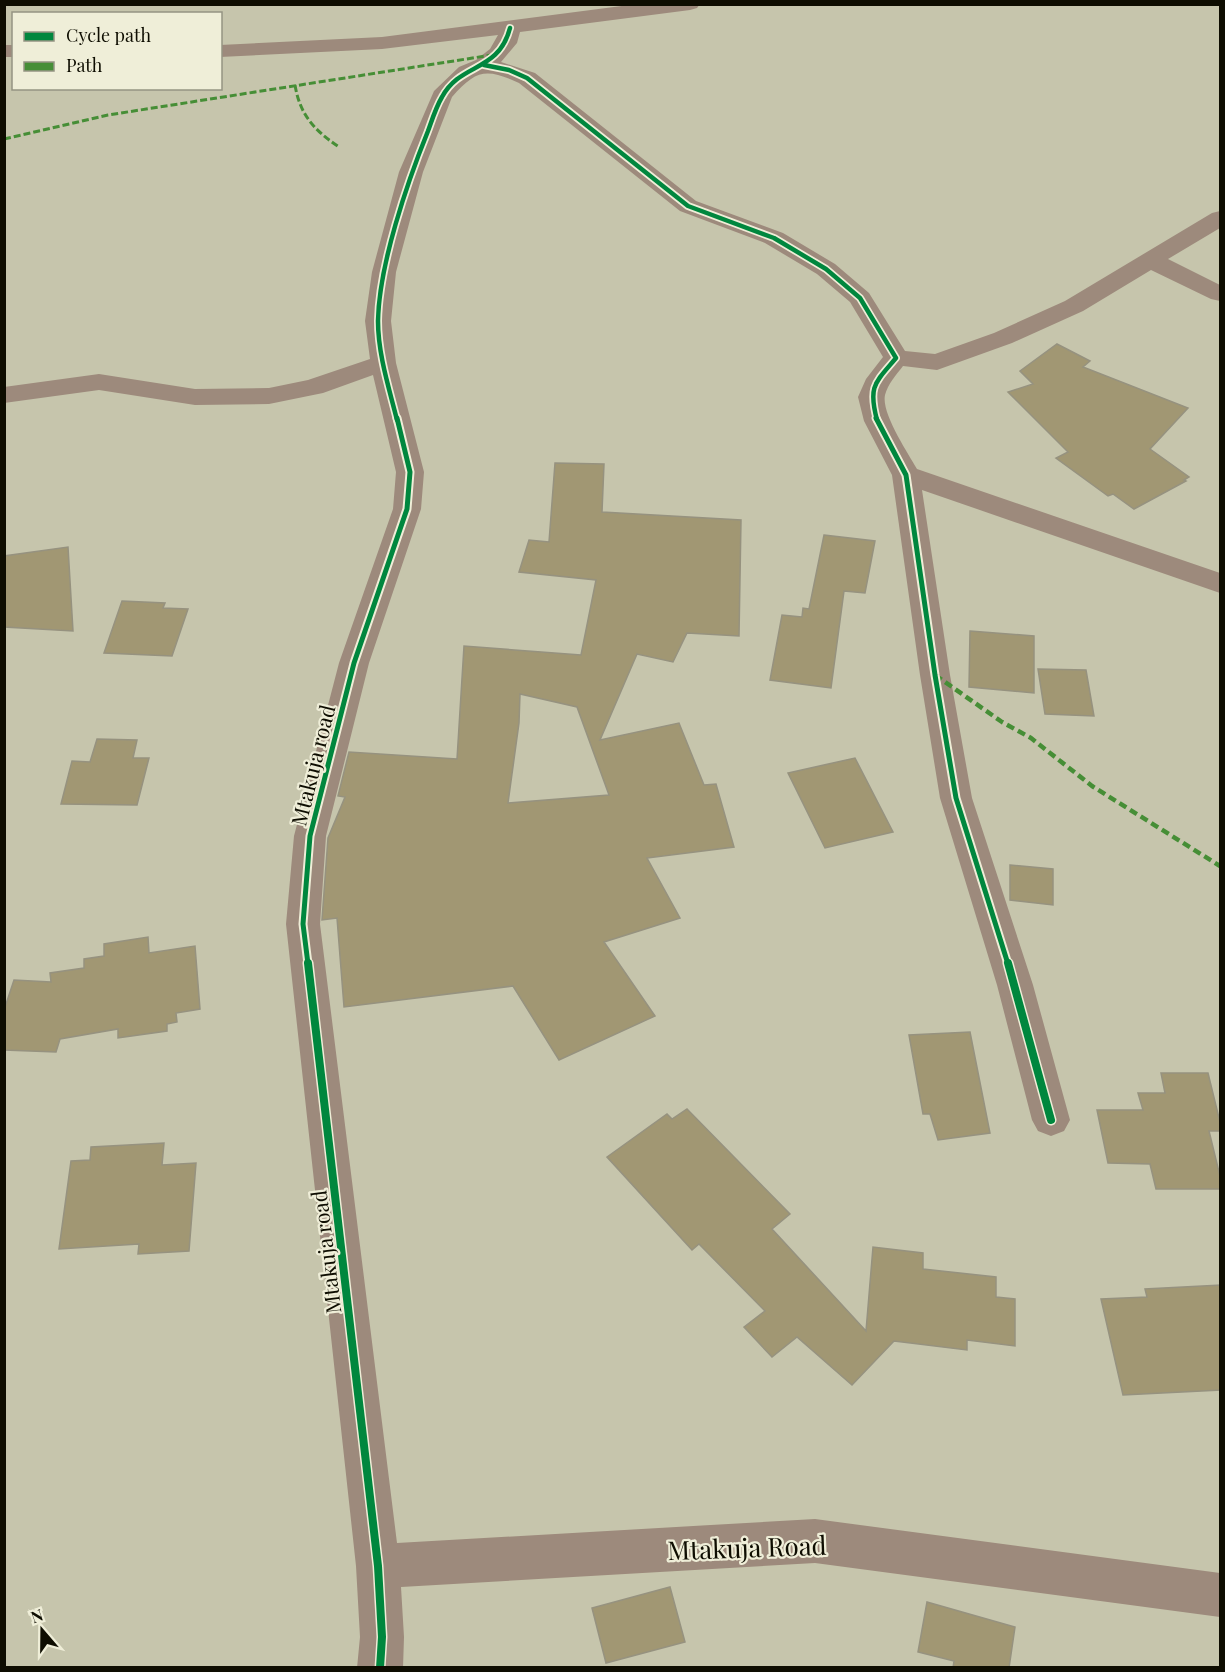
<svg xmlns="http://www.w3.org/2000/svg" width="1225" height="1672" viewBox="0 0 1225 1672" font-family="'Playfair Display',serif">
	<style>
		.building { fill: #a19773; stroke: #96927f; stroke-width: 1.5; fill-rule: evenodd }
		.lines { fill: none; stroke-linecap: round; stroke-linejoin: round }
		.minor { fill: #9d8a7c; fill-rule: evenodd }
		.quiet-far1 { stroke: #468e36; stroke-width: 3; stroke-dasharray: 7 3; stroke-linecap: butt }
		.quiet { stroke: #468e36; stroke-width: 4.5; stroke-dasharray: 8 4.5; stroke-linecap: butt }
		.cycleway-far2-casing { stroke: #efeed8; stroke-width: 8 }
		.cycleway-far1-casing { stroke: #efeed8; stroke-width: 9 }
		.cycleway-casing { stroke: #efeed8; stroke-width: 11 }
		.cycleway-far2 { stroke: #00873e; stroke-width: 4.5 }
		.cycleway-far1 { stroke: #00873e; stroke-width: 5 }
		.cycleway { stroke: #00873e; stroke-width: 8 }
		.labels { text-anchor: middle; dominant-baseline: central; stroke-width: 4.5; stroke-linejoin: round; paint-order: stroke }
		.street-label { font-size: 21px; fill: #0e0d01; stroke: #efeed8 }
		.near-street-label { font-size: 26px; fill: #0e0d01; stroke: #efeed8 }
	</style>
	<rect width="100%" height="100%" fill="#c6c5ac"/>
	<path class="building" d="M 1057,344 L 1090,361 L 1083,367 L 1188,408 L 1150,449 L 1189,477 L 1184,480 L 1186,481 L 1134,509 L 1113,494 L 1108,496 L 1056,458 L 1068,452 L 1008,392 L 1033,384 L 1020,371 Z
		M 555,463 L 604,464 L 602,512 L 741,520 L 739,636 L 687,633 L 673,662 L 637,654 L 600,740 L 679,723 L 704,785 L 716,784 L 734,847 L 647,858 L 680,918 L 604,942 L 655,1016 L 559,1060 L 513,986 L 344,1007 L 337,918 L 322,920 L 328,838 L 345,797 L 338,796 L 349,752 L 457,759 L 464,646 L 581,655 L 596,580 L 519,572 L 529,540 L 549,542 ZM 520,694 L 577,707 L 609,795 L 508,803 L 519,723 Z
		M 824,535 L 875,541 L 865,593 L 844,591 L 831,688 L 770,680 L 782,615 L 802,617 L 803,608 L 809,609 Z
		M 68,547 L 73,631 L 4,627 L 4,556 Z
		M 122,601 L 165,603 L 163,608 L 188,609 L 172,656 L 104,653 Z
		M 970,631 L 1034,636 L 1034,693 L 969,687 Z
		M 1038,669 L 1086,670 L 1094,716 L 1045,714 Z
		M 97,739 L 137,740 L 133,758 L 149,758 L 137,805 L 61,804 L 72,761 L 90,762 Z
		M 855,758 L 893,832 L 825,848 L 788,773 Z
		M 1010,865 L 1053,869 L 1053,905 L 1010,900 Z
		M 148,937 L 149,953 L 195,946 L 200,1009 L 176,1013 L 177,1022 L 167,1024 L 167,1031 L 118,1038 L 118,1029 L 60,1039 L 56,1052 L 4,1050 L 4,1010 L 14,980 L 51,982 L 50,973 L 84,968 L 84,959 L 104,956 L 104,944 Z
		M 970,1032 L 990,1133 L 938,1140 L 930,1114 L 923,1114 L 909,1035 Z
		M 1161,1073 L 1208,1073 L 1221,1126 L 1221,1131 L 1209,1131 L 1221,1180 L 1221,1189 L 1156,1189 L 1150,1164 L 1108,1163 L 1097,1110 L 1143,1110 L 1138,1093 L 1165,1093 Z
		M 687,1109 L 790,1214 L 772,1229 L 866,1331 L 873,1247 L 923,1253 L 923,1269 L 996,1277 L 996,1297 L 1015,1299 L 1015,1346 L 967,1340 L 967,1350 L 894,1341 L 852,1385 L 797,1337 L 772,1357 L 744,1327 L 765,1311 L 699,1244 L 692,1250 L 607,1157 L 667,1114 L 672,1119 Z
		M 164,1143 L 162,1165 L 196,1163 L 189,1251 L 138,1254 L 139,1244 L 59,1249 L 71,1161 L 90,1160 L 91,1147 Z
		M 1221,1285 L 1221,1390 L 1123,1395 L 1101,1299 L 1147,1297 L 1145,1289 Z
		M 670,1587 L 685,1642 L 606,1663 L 592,1608 Z
		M 927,1602 L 1015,1627 L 1009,1668 L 953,1668 L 954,1661 L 918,1652 Z"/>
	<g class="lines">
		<path class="minor" d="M 637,4 L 700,4 L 697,8 L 690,10 L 520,32 L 517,43 L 501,62 L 535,73 L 696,201 L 783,233 L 835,264 L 869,293 L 905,351 L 935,354 L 994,333 L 1065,301 L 1212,213 L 1220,211 L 1220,228 L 1168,259 L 1220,285 L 1220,301 L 1211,299 L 1151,270 L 1083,311 L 1012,343 L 937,370 L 903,366 C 896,375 888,384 885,395 C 881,413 908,453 917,469 L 1220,573 L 1220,593 L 922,490 L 950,675 L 972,798 L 1033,985 L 1070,1120 L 1064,1131 L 1051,1136 L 1038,1131 L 1032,1120 L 997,985 L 940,798 L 920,675 L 892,475 L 864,421 L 858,397 L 866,379 L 883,357 L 850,302 L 817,274 L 765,243 L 680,211 L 519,83 C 487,68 476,69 452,97 L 423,172 L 396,272 L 391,321 L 396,363 L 424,472 L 421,509 L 369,663 L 326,836 L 320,924 L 397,1543 L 815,1519 L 1220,1573 L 1220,1617 L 815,1563 L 401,1587 L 404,1637 L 403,1668 L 357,1668 L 360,1637 L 356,1566 L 286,924 L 294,836 L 339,663 L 393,509 L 396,472 L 373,375 L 323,393 L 269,404 L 195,405 L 99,390 L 4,403 L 4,387 L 99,374 L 195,389 L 269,388 L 308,380 L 370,359 L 365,321 L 372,272 L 399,172 L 434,91 L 459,67 L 476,60 L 490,49 L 498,35 L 382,49 L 220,57 L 220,45 L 382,37 Z
			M 4,45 L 14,45 L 14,57 L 4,57 Z"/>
		<path class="quiet-far1" d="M 295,85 C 300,115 314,130 339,147
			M 4,139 L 108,115 L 492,55"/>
		<path class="quiet" d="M 935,675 L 1002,722 L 1031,738 L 1092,786 L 1220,866"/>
		<g class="cycleway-far2-casing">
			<path id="cycleway-far2" d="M 484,65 L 509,70 L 527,78 L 688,206 L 774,238 L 826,269 L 860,298 L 896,358 C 875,383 868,386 877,420
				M 397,420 C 389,388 378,354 378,321 C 379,265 407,183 428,131 C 432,120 436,107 442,97 C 461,62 498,73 510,28"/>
		</g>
		<g class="cycleway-far1-casing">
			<path id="cycleway-far1" d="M 876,418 L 906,475 L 935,675 L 956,798 L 1008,964
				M 308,964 L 303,924 L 310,836 L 354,663 L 407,509 L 410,472 L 397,418"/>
		</g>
		<g class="cycleway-casing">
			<path id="cycleway" d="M 308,963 L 378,1566 L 382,1637 L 380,1668
				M 1008,963 L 1051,1120"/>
		</g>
		<use href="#cycleway-far2" class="cycleway-far2"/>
		<use href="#cycleway-far1" class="cycleway-far1"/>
		<use href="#cycleway" class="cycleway"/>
	</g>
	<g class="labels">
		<g class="street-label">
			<text transform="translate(312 765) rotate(-76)">Mtakuja road</text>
			<text transform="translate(325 1252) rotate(-97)">Mtakuja road</text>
		</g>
		<g class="near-street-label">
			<text transform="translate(747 1547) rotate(-2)">Mtakuja Road</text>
		</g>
	</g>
	<rect width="1225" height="1672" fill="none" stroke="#0e0d01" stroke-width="12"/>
	<rect x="12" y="12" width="210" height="78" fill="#efeed8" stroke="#959482" stroke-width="1.5"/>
	<rect x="24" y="32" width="30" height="9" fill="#00873e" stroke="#959482" stroke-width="1.5"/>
	<text x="66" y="42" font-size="18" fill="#0e0d01">Cycle path</text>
	<rect x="24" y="62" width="30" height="9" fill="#468e36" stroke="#959482" stroke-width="1.5"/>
	<text x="66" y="72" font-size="18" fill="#0e0d01">Path</text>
	<g transform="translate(42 1630) rotate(340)" stroke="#efeed8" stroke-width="4.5" paint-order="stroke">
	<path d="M0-4.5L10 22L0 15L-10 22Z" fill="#0e0d01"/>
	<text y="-9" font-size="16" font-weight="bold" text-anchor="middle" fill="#0e0d01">N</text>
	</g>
</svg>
